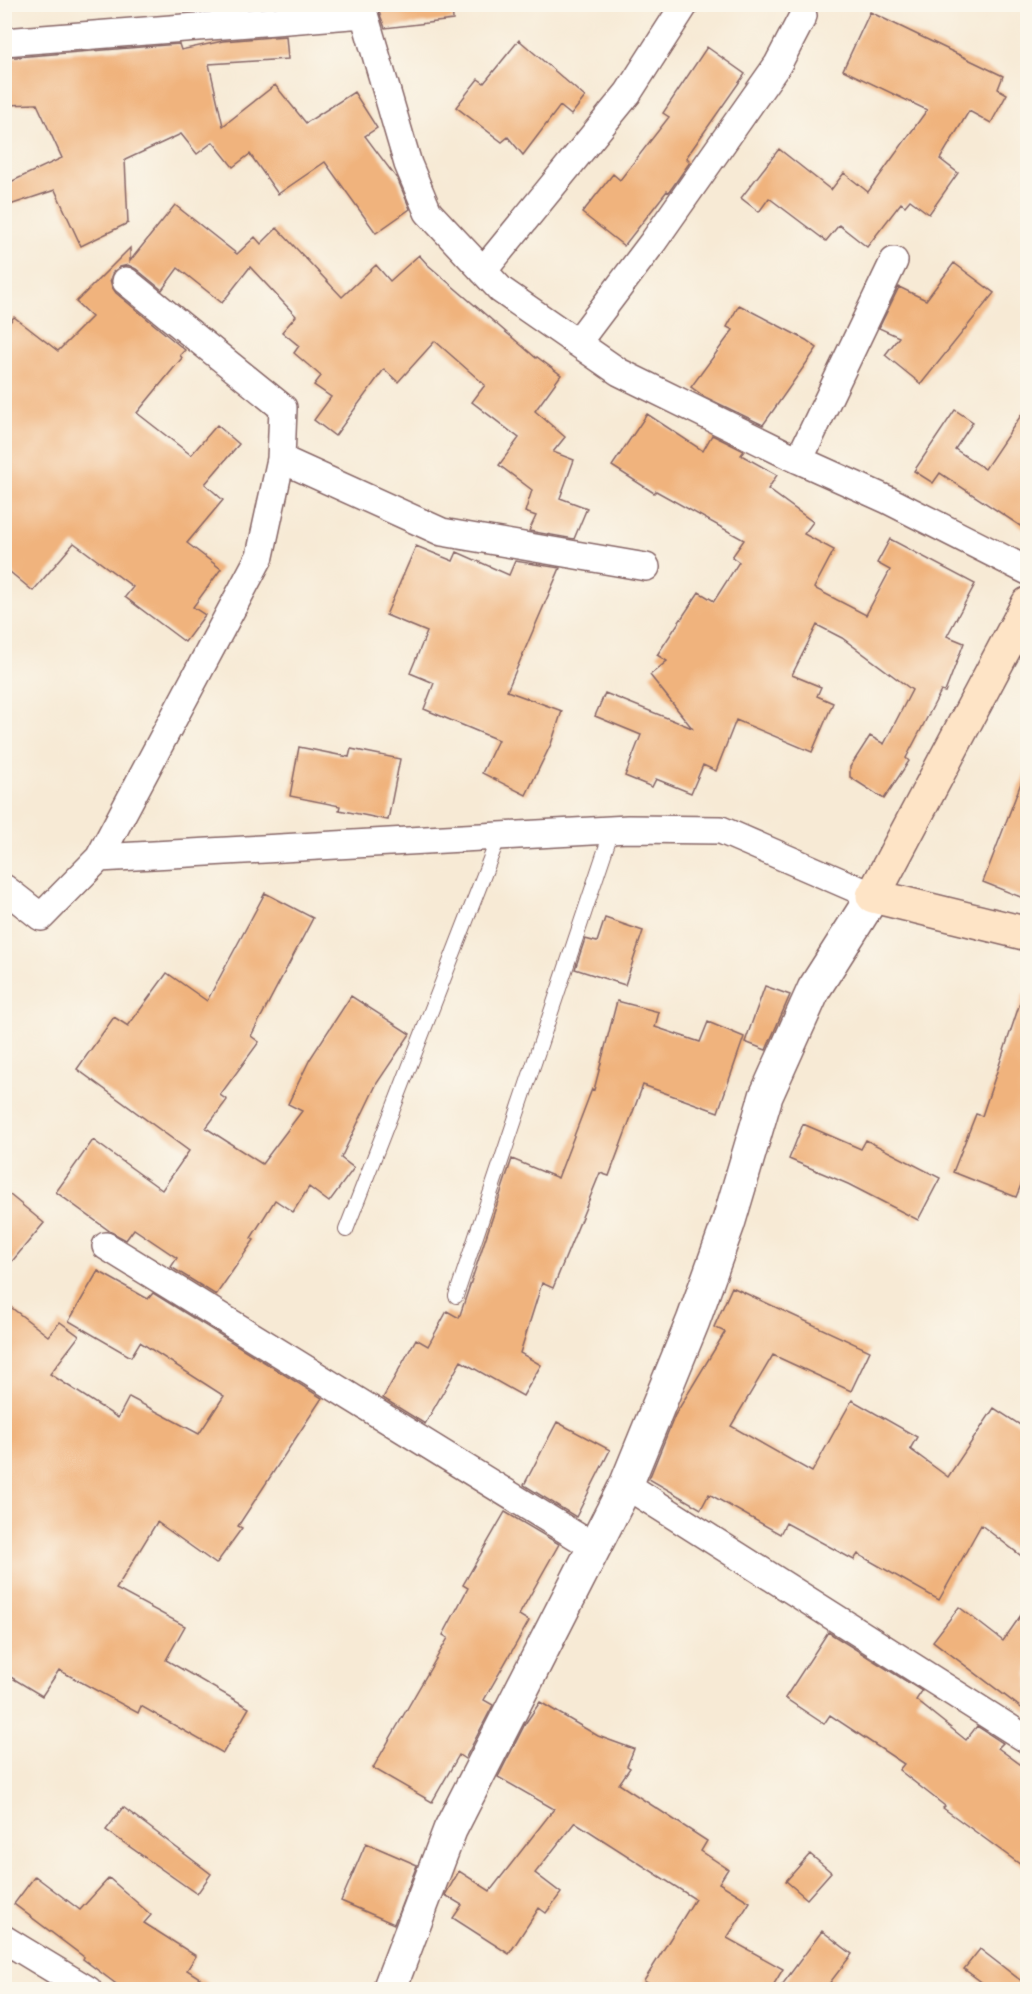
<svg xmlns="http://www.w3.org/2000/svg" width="1032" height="1994" viewBox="0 0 1032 1994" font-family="Sriracha,sans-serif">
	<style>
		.building { fill: #f0b37d }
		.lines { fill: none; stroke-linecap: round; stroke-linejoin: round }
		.service-casing { stroke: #876666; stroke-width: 16 }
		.minor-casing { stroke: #876666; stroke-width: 30 }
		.tertiary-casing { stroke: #876666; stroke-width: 36 }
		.secondary-casing { stroke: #876666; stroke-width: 36 }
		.service { stroke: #fff; stroke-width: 14 }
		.minor { stroke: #fff; stroke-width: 27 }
		.tertiary { stroke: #fff; stroke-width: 33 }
		.secondary { stroke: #fee4c6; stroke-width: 33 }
	</style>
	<rect width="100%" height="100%" fill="#fbf7ec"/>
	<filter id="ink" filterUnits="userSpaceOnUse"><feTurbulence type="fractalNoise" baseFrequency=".0167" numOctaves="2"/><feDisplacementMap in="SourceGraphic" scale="12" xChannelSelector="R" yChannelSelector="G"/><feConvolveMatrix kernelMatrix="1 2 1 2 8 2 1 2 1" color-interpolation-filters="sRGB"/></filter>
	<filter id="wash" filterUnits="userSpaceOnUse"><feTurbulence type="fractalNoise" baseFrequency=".008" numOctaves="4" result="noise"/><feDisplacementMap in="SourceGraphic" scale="24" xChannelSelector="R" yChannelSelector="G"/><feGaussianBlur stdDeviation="1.35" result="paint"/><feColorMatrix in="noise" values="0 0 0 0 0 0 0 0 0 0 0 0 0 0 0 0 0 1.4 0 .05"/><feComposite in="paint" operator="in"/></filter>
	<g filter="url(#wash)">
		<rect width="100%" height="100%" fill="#f7ead5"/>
		<g id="blocks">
			<path class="building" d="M 376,4 L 452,4 L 453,20 L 385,28 Z
				M 870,12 L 1003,76 L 998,89 L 1007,94 L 991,123 L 969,111 L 940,159 L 958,173 L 929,214 L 910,200 L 905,206 L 901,203 L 867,247 L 839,225 L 826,241 L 769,198 L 759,212 L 741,198 L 779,149 L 831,190 L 844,173 L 868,192 L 927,110 L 843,70 Z
				M 286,36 L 288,59 L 209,64 L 223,126 L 275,85 L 306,123 L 354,92 L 377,128 L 365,136 L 398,180 L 410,209 L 376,233 L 325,162 L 278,194 L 250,154 L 233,167 L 213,142 L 197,154 L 181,134 L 125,160 L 128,223 L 81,246 L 55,190 L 4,207 L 4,185 L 62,158 L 37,104 L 4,105 L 4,58 L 179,44 L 181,50 L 223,41 Z
				M 519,40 L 585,97 L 571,115 L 560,106 L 523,155 L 508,137 L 502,142 L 456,107 L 478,79 L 484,83 Z
				M 707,47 L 745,74 L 686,158 L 690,162 L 669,192 L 667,191 L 624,246 L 582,213 L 613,174 L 620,180 L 669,117 L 663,113 Z
				M 175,205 L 237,254 L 255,237 L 261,244 L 277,228 L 342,297 L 376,265 L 390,281 L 419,255 L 428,265 L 536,358 L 537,357 L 561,375 L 535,411 L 565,437 L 553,452 L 574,460 L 560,498 L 587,508 L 574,539 L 529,531 L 536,516 L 525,512 L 532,490 L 499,465 L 519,438 L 472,402 L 485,385 L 435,341 L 398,382 L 384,369 L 335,436 L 314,420 L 331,397 L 314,385 L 321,376 L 294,353 L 299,346 L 282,332 L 296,316 L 250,267 L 222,303 L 178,268 L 162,290 L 136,269 L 128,265 L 120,267 L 113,272 L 110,279 L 112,287 L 116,293 L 185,350 L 180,355 L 182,358 L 137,413 L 191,455 L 217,425 L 239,444 L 205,484 L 223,500 L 187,543 L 221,569 L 193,607 L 205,615 L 185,642 L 125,597 L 133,587 L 74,543 L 33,591 L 4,567 L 4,329 L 14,317 L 58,351 L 92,317 L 76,302 L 130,248 L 130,261 Z
				M 954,263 L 994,293 L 921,384 L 885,355 L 899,337 L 879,328 L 899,287 L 926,300 Z
				M 739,305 L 806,340 L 817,348 L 763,425 L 705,397 L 691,387 L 733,330 L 727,327 Z
				M 1028,405 L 1028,531 L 940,473 L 933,483 L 914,471 L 955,410 L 973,422 L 955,449 L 985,469 Z
				M 647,414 L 703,451 L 712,435 L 744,451 L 741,455 L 777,475 L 768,489 L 813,522 L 804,534 L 834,550 L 814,588 L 866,615 L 890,570 L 877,563 L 890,539 L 975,584 L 947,636 L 964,643 L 945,692 L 941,691 L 906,758 L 909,761 L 884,799 L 850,777 L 850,767 L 870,736 L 884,744 L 912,690 L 842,638 L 817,625 L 792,675 L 821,687 L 817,696 L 833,703 L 812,752 L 736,720 L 716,771 L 703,765 L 691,793 L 656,779 L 652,787 L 625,776 L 641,735 L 595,716 L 605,693 L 692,728 L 650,675 L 667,661 L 657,655 L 699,592 L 714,601 L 739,562 L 732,557 L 744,540 L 656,491 L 654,493 L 612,466 Z
				M 416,546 L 453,561 L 457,552 L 509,575 L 515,561 L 560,568 L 507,691 L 562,711 L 551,744 L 526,795 L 482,773 L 498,740 L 424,709 L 434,683 L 410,673 L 427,632 L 386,615 Z
				M 299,747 L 349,757 L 351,749 L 400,759 L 388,820 L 339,810 L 340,806 L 290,796 Z
				M 1026,770 L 1028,771 L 1028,900 L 983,882 Z
				M 265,893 L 313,918 L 251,1036 L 259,1042 L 220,1095 L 227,1100 L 206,1128 L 262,1164 L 302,1111 L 288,1104 L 310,1059 L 351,996 L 410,1034 L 377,1083 L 341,1158 L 354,1168 L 329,1202 L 309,1187 L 293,1212 L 275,1200 L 251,1238 L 254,1240 L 216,1295 L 171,1267 L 177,1258 L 134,1229 L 126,1240 L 111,1232 L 56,1192 L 93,1140 L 162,1190 L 189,1151 L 77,1069 L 114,1017 L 128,1026 L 167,973 L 207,1001 Z
				M 605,918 L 643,931 L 625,985 L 575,969 L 585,939 L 597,942 Z
				M 765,986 L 790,995 L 766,1050 L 745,1042 Z
				M 1023,994 L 1028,994 L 1028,1168 L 1016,1197 L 953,1172 L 976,1114 L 982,1116 Z
				M 617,1001 L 659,1012 L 655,1027 L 700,1042 L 708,1022 L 744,1037 L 718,1112 L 643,1085 L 609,1176 L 600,1173 L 553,1288 L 542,1283 L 520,1353 L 541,1365 L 523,1396 L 461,1361 L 425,1424 L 383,1398 L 416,1339 L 428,1346 L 447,1311 L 459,1318 L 512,1159 L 558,1178 L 592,1089 L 594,1090 Z
				M 803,1124 L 861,1149 L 866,1140 L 940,1178 L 918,1220 L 848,1184 L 789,1159 Z
				M 4,1190 L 44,1223 L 4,1271 Z
				M 98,1271 L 148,1299 L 153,1293 L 322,1398 L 238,1526 L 242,1528 L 216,1564 L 157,1522 L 116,1589 L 185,1626 L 166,1660 L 249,1708 L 223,1753 L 141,1706 L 138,1713 L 59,1670 L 42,1696 L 4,1673 L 4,1302 L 48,1336 L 60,1322 L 79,1336 L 50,1374 L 118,1418 L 129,1397 L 199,1434 L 224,1396 L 140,1342 L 131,1357 L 69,1321 Z
				M 732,1287 L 870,1351 L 851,1391 L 773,1355 L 731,1426 L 812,1472 L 852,1400 L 917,1437 L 910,1449 L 948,1477 L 994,1408 L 1028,1430 L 1028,1561 L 981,1525 L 939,1600 L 858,1554 L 854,1560 L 786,1523 L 780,1534 L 709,1494 L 701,1509 L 649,1479 L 675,1415 L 725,1332 L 714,1327 Z
				M 557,1422 L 610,1450 L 576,1517 L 524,1485 Z
				M 505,1512 L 559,1544 L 519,1615 L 529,1621 L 484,1700 L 493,1705 L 465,1759 L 459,1755 L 432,1802 L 373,1768 L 448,1638 L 443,1635 L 468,1588 L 463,1585 Z
				M 1028,1605 L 1028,1713 L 933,1641 L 959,1607 L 1003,1641 Z
				M 828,1632 L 922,1691 L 916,1700 L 966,1740 L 977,1726 L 1003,1743 L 998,1748 L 1028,1770 L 1028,1870 L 943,1808 L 945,1806 L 899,1770 L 904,1764 L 830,1715 L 824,1724 L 785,1698 Z
				M 540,1702 L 598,1736 L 634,1749 L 627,1766 L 630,1768 L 619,1784 L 707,1841 L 701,1851 L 728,1869 L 719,1883 L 750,1902 L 727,1938 L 783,1969 L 771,1989 L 657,1989 L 644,1981 L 695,1899 L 575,1822 L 535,1873 L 561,1893 L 546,1913 L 539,1908 L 509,1954 L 453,1918 L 462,1905 L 445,1895 L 459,1871 L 490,1891 L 554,1809 L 498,1777 L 525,1724 Z
				M 123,1807 L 211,1874 L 197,1894 L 106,1830 Z
				M 366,1843 L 417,1865 L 394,1924 L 341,1901 Z
				M 810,1854 L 831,1872 L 807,1899 L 786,1881 Z
				M 35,1876 L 80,1910 L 109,1878 L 151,1915 L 144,1923 L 196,1956 L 187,1970 L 217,1989 L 123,1989 L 83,1959 L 84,1957 L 14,1904 Z
				M 822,1931 L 852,1954 L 825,1989 L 779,1989 Z
				M 980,1949 L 1028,1986 L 1028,1989 L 991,1989 L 964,1969 Z"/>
		</g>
	</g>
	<g filter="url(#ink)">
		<use href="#blocks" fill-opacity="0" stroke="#876666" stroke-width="1.5"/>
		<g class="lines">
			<g class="service-casing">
				<path id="service" d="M 346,1230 L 499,836
					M 456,1296 L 612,830"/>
			</g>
			<g class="minor-casing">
				<path id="minor" d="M 4,42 L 364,14 L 408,164 L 428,212 L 501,290 L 619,372 L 786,454 L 888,500 L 1028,571
					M 483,271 L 628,93 L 685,4
					M 577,343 L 653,242 L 778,64 L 803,16
					M 281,459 L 442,532 L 646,567
					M 799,460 L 894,261
					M 99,858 L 628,829 L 721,830 L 873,896
					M 4,888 L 41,917 L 99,858 L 260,556 L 281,459 L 283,408 L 126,281
					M 106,1246 L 594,1547
					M 626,1485 L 1028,1740
					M 4,1939 L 88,1990"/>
			</g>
			<g class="tertiary-casing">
				<path id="tertiary" d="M 389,1990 L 450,1830 L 626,1485 L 693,1321 L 728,1224 L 766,1096 L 814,989 L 873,896"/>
			</g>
			<g class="secondary-casing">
				<path id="secondary" d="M 1028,604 L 873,896 L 1028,934"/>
			</g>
			<use href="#service" class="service"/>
			<use href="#minor" class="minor"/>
			<use href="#tertiary" class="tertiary"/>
			<use href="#secondary" class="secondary"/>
		</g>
	</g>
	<rect width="1032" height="1994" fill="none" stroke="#fbf7ec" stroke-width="24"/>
</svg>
